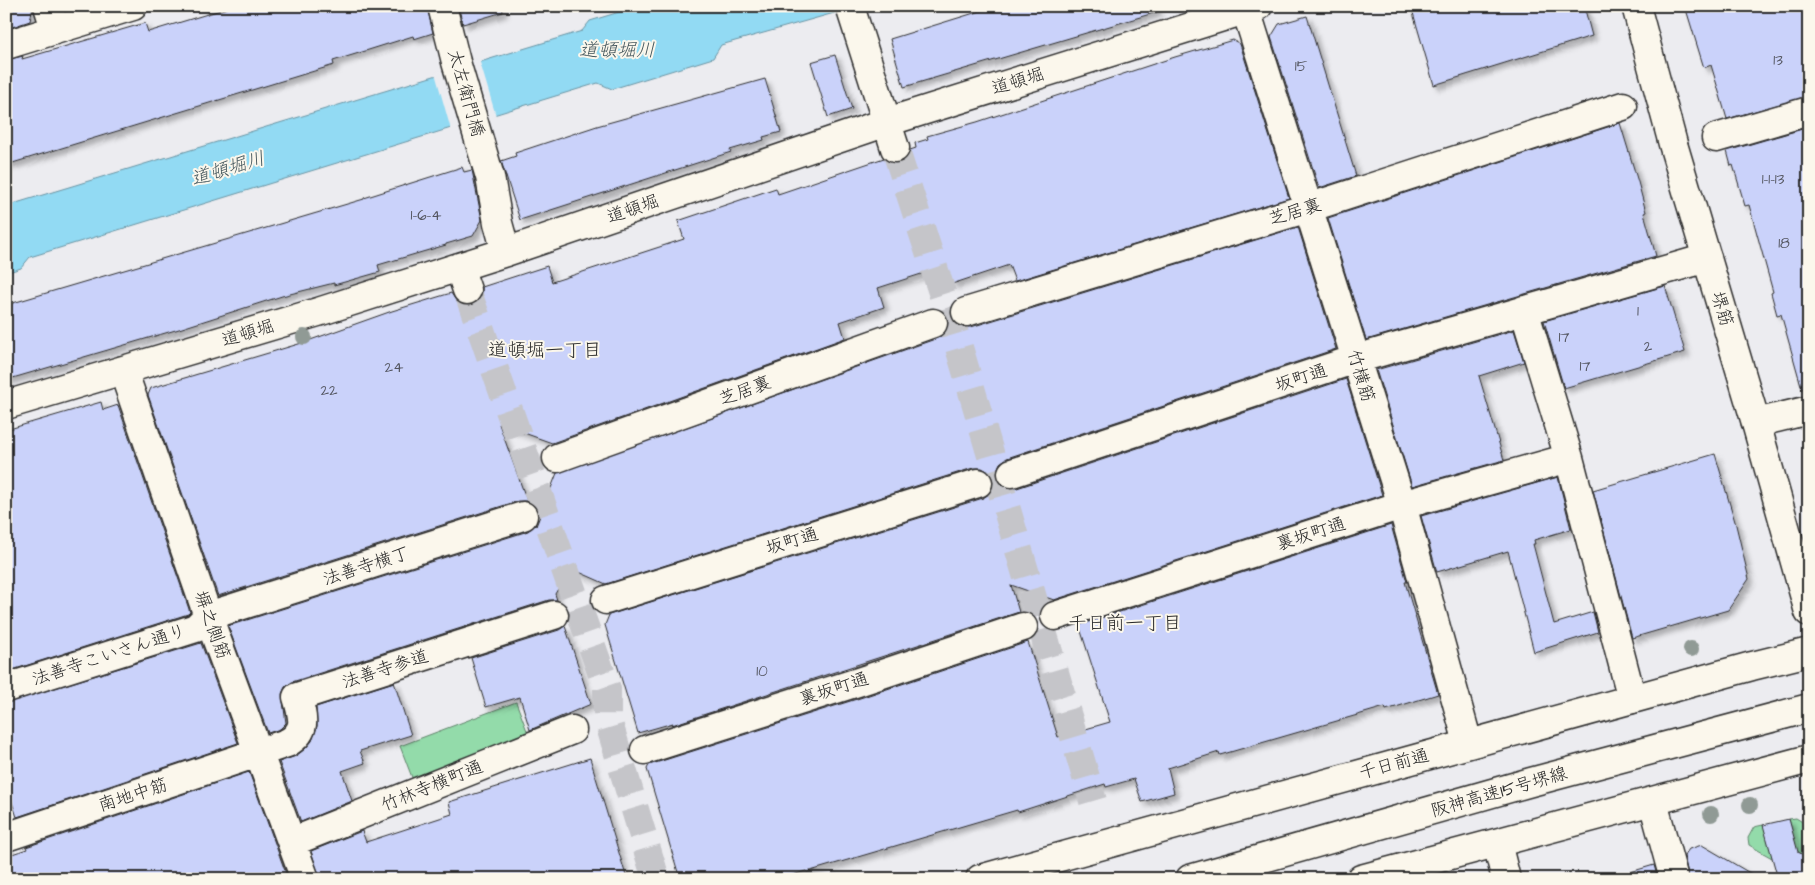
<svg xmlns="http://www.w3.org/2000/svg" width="1815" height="885" viewBox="0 0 1815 885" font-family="'Architects Daughter','Klee One',sans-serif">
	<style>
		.green { fill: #93dbaa; stroke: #5f836a }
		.water { fill: #92daf3; stroke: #6994a3 }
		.pier { fill: #ececf0 }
		.building { fill: #cad2fa; stroke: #2b2b2b; filter: url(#shadow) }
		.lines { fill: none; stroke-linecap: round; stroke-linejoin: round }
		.minor-tunnel { stroke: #c5c5c9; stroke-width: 28; stroke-dasharray: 28 14; stroke-linecap: butt }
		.minor-casing { stroke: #2b2b2b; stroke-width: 31 }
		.major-casing { stroke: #2b2b2b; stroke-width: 31 }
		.highway-casing { stroke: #2b2b2b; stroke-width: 31 }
		.minor { stroke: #fbf7ec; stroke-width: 28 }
		.major { stroke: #fbf7ec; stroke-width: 28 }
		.highway { stroke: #fbf7ec; stroke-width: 28 }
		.tree { fill: #909a95 }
		.labels { text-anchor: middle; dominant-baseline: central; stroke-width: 4; stroke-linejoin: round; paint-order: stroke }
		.number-label { font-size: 15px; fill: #53555f }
		.street-label { font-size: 18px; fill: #2b2b2b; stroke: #fbf7ec }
		.water-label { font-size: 19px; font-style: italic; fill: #45575d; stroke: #fbf7ec }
		.neighbourhood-label { font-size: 19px; fill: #2b2b2b; stroke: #fbf7ec }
	</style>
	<defs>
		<filter id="shadow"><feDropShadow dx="4.5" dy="4.5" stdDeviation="2.5" flood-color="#0004"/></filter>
	</defs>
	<rect width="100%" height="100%" fill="#ececf0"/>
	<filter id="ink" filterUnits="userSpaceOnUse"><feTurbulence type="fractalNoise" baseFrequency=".02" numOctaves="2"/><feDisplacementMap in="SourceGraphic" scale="10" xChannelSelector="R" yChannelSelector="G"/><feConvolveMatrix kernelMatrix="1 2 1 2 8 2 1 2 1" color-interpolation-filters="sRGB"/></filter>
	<g filter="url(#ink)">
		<path class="green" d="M 516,702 L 529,736 L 413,780 L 400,746 Z
			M 1796,818 L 1809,826 L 1809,858 L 1781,843 L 1772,858 L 1749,845 L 1748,838 L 1754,827 L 1763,825 L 1792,831 L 1789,819 Z"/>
		<path class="water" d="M 639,6 L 859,6 L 721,45 L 713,58 L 612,89 L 598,83 L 30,257 L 21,268 L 6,273 L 6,203 L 13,204 L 582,31 L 590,21 Z"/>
		<path class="pier" d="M 479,59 L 496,116 L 451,130 L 435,73 Z"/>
		<path class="building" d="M 6,6 L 33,6 L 30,21 L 6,29 Z
			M 234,6 L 427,6 L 433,33 L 414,39 L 413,36 L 359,53 L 333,61 L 334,65 L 6,165 L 6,60 L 23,56 L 22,59 L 145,23 L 148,32 Z
			M 458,6 L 502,6 L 503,12 L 463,24 Z
			M 997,6 L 1156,6 L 1157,12 L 904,87 L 890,39 Z
			M 1411,6 L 1584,6 L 1592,36 L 1434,85 Z
			M 1685,6 L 1809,6 L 1809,96 L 1727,119 L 1711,65 L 1704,68 Z
			M 1307,16 L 1356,176 L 1319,188 L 1271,37 L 1279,24 Z
			M 1233,40 L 1240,44 L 1289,198 L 1015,281 L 1009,265 L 952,284 L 946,266 L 878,288 L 884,307 L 840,322 L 845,338 L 552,443 L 499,424 L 527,501 L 518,501 L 218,596 L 148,395 L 151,388 L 302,343 L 392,311 L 451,293 L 457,302 L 465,305 L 472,305 L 479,300 L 482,293 L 482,287 L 547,266 L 552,282 L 684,239 L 678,221 L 776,188 L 778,194 L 884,158 L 891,163 L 900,163 L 907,158 L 910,150 L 916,148 L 915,143 L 928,139 L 927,136 L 977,122 L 1175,57 Z
			M 835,55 L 852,109 L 828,117 L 811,62 Z
			M 765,79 L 781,132 L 763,137 L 764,140 L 730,150 L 731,152 L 520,220 L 501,161 L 516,156 L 515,153 L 597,126 Z
			M 1620,123 L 1638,182 L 1646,212 L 1644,213 L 1656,256 L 1366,340 L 1328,218 Z
			M 1809,127 L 1809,388 L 1802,389 L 1781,314 L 1777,315 L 1771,293 L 1773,292 L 1749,205 L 1745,206 L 1733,165 L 1731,166 L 1727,151 Z
			M 462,167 L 464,172 L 472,170 L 482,220 L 473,236 L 446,244 L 446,245 L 378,265 L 380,272 L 334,285 L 334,283 L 282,296 L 179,329 L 6,380 L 6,305 L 364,199 L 364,198 Z
			M 1298,227 L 1336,349 L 1007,458 L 1000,463 L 997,470 L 997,477 L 1002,485 L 1009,488 L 1017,488 L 1346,379 L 1382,495 L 1054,600 L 1011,585 L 1019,612 L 672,725 L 673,723 L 638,733 L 605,625 L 609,615 L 983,498 L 989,494 L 993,487 L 993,478 L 989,472 L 982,468 L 973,468 L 606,584 L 570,568 L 555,594 L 557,600 L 549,600 L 292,682 L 285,687 L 282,694 L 286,723 L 280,729 L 268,733 L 228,626 L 528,531 L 536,524 L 536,526 L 557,473 L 938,338 L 946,332 L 962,327 L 971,327 Z
			M 1665,286 L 1685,352 L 1564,388 L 1544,321 Z
			M 1514,330 L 1524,362 L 1479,376 L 1504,460 L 1412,486 L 1376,370 Z
			M 101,402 L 103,410 L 118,405 L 190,612 L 188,614 L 6,672 L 6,430 Z
			M 1715,454 L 1736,525 L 1749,579 L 1728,610 L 1632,638 L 1593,490 Z
			M 1558,477 L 1571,529 L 1534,540 L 1535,544 L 1533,544 L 1554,624 L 1593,612 L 1598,632 L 1534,652 L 1508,551 L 1437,572 L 1421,516 Z
			M 1391,525 L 1407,582 L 1405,582 L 1438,694 L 1386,710 L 1385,707 L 1220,755 L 1219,752 L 1168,768 L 1174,793 L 1142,802 L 1134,779 L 1106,787 L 1105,784 L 1018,812 L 1017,810 L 807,872 L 806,871 L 779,879 L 680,879 L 647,769 L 649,765 L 863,697 L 1028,642 L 1058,737 L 1110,722 L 1079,625 Z
			M 565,626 L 591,704 L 530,730 L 520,697 L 486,707 L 471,658 L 559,630 Z
			M 201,643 L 238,743 L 17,817 L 6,785 L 6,703 Z
			M 394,682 L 411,735 L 360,751 L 365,763 L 342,771 L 352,801 L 301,822 L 279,762 L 296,756 L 305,749 L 312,741 L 317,726 L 316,707 Z
			M 590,758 L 627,879 L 320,879 L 311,851 L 362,831 L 366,842 L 452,814 L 449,802 Z
			M 249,772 L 288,879 L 6,879 L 6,856 L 27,849 L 26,847 Z
			M 1789,819 L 1798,852 L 1809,858 L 1809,879 L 1778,879 L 1763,825 Z
			M 1702,845 L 1760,879 L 1689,879 L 1684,856 L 1689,849 Z
			M 1654,865 L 1658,879 L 1628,879 L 1627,873 Z"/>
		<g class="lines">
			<path class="minor-tunnel" d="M 895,148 L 950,317 L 1093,801
				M 467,290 L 607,689 L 607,717 L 656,879"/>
			<g class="minor-casing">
				<path id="minor" d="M 48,6 L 55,29
					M 442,6 L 456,62 L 490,177 L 498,223 L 506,252
					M 852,6 L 852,13 L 895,148
					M 1246,10 L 1402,505 L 1468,743
					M 6,45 L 133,6
					M 1716,138 L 1809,111
					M 459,267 L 467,290
					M 1524,310 L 1569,458 L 1632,699
					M 966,312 L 1308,208 L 1623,106
					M 123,370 L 208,616 L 305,879
					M 6,405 L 318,312 L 506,252 L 887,122 L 1258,6
					M 1756,423 L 1809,410
					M 557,458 L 933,323
					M 1012,473 L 1356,359 L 1707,258
					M 606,600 L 978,483
					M 1055,616 L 1402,505 L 1569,458
					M 6,688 L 196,628 L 208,616 L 523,516
					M 645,750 L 858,682 L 1023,627
					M 1653,802 L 1674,879
					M 6,837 L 287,743 C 308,731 303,717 297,697 L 554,615
					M 292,842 L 572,730
					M 1497,843 L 1506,879"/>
			</g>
			<g class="major-casing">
				<path id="major" d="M 1636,6 L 1673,144 L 1756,423 L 1809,612
					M 980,879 L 1752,666 L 1809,652
					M 1361,879 L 1809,759"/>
			</g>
			<g class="highway-casing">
				<path id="highway" d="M 1190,879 L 1531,782 L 1809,708"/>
			</g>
			<use href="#minor" class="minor"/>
			<use href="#major" class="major"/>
			<use href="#highway" class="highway"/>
		</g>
		<g class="tree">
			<circle cx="304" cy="337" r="8"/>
			<circle cx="1691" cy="649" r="8"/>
			<circle cx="1750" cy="805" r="8"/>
			<circle cx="1711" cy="814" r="8"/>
		</g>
	</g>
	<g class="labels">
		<g class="number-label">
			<text x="1778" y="60">13</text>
			<text x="1301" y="66">15</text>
			<text x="1773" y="179">1-1-13</text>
			<text x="426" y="215">1-6-4</text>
			<text x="1784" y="243">18</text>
			<text x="1638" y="311">1</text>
			<text x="1564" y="337">17</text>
			<text x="1648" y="346">2</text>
			<text x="1585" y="366">17</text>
			<text x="394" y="367">24</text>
			<text x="329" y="390">22</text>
			<text x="762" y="671">10</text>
		</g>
		<g class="street-label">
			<text transform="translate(1018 81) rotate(-17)">道頓堀</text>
			<text transform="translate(466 93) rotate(74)">太左衛門橋</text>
			<text transform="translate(633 209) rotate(-19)">道頓堀</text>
			<text transform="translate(1295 212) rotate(-17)">芝居裏</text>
			<text transform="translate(1722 309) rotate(73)">堺筋</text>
			<text transform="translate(248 333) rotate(-17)">道頓堀</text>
			<text transform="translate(1361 376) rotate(73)">竹横筋</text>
			<text transform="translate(1301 378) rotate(-18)">坂町通</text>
			<text transform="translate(745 391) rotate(-20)">芝居裏</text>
			<text transform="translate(1311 534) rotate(-18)">裏坂町通</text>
			<text transform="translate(792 541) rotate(-17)">坂町通</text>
			<text transform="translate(366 566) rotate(-18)">法善寺横丁</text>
			<text transform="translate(212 625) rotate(70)">塀之側筋</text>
			<text transform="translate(109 655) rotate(-18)">法善寺こいさん通り</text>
			<text transform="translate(385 669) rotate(-18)">法善寺参道</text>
			<text transform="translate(834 689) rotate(-18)">裏坂町通</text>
			<text transform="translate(1394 764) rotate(-15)">千日前通</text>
			<text transform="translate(432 786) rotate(-22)">竹林寺横町通</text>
			<text transform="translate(1499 792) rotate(-16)">阪神高速15号堺線</text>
			<text transform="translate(133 795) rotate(-18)">南地中筋</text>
		</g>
		<g class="water-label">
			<text x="617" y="50">道頓堀川</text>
			<text transform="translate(228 169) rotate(-17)">道頓堀川</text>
		</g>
		<g class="neighbourhood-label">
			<text x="545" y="350">道頓堀一丁目</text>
			<text x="1125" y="623">千日前一丁目</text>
		</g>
	</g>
	<rect width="1815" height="885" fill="none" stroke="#fbf7ec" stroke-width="25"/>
	<rect x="12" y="12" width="1790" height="860" fill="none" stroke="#2b2b2b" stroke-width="2" filter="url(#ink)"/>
</svg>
